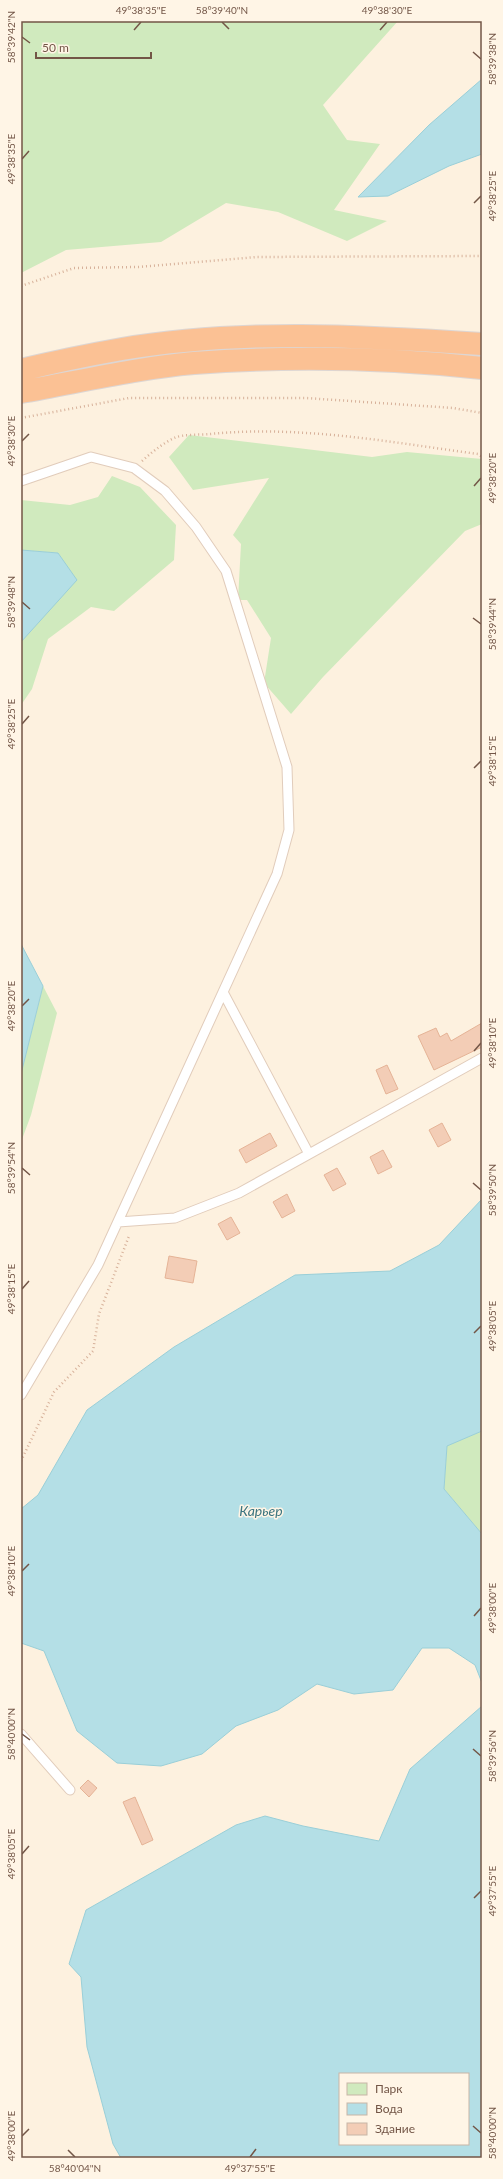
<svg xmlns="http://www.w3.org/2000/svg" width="503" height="2179" viewBox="0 0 503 2179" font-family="Lato,sans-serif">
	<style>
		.green { fill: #d0eabe }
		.water { fill: #b4dfe6; stroke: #9acfd8; fill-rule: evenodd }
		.building { fill: #f3cdb6; stroke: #e5b396 }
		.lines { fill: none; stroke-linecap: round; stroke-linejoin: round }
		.service-casing { stroke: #e1ccbb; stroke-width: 11 }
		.trunk-casing { stroke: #ddd6d3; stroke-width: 24 }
		.path { stroke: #d7b19a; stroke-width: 2.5; stroke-dasharray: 1 3; stroke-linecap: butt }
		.service { stroke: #fff; stroke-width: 9 }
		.trunk { stroke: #fbc194; stroke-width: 22 }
		.ticks { fill: none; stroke: #735647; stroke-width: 1.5 }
		.labels { text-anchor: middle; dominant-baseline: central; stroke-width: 3; stroke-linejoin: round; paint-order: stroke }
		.water-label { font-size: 14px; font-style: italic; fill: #3d7680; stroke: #fff5e6 }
		.neatline { fill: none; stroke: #735647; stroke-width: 1.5 }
		.ticks-label { font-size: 10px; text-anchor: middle; fill: #735647 }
	</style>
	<rect width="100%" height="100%" fill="#fdf1df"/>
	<path class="green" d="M 21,21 L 398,21 L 323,105 L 347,140 L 380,144 L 334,210 L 387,221 L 347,241 L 278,212 L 226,203 L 161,242 L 66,250 L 21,273 Z
		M 189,435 L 372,457 L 407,452 L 482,459 L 482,524 L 465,531 L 323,677 L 291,714 L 264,683 L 271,638 L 247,600 L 238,600 L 241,544 L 233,535 L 269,478 L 193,490 L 169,457 Z
		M 112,476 L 140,487 L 176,525 L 174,560 L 114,611 L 91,607 L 48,639 L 32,689 L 21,705 L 21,642 L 76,580 L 58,553 L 21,550 L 21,500 L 70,505 L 98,497 Z
		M 43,986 L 57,1013 L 31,1115 L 21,1142 L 21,1074 Z
		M 482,1431 L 482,1534 L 444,1489 L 447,1445 Z"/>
	<path class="water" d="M 482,79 L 482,154 L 449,166 L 388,196 L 358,197 L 429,125 Z
		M 21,550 L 58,553 L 77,580 L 21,642 Z
		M 21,944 L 43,986 L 21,1074 Z
		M 482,1199 L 482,1431 L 447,1446 L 444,1489 L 482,1534 L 482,1683 L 475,1665 L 449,1648 L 422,1648 L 393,1690 L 354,1694 L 317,1684 L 278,1710 L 236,1726 L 202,1754 L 161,1766 L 117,1763 L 77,1731 L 44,1651 L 21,1643 L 21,1509 L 38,1495 L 87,1410 L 174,1347 L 295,1275 L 390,1271 L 439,1245 Z
		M 482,1706 L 482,2158 L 121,2158 L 113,2144 L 87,2047 L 81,1977 L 69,1964 L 86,1910 L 236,1825 L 265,1816 L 303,1826 L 379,1841 L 410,1769 ZM 340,2074 L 468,2074 L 468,2144 L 340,2144 Z"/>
	<path class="building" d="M 482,1023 L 482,1047 L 434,1070 L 418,1036 L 436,1028 L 440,1037 L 447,1033 L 451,1041 Z
		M 387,1065 L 398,1089 L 386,1094 L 376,1070 Z
		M 442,1123 L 451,1140 L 438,1147 L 429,1130 Z
		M 270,1133 L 277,1146 L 246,1163 L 239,1150 Z
		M 383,1150 L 392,1167 L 378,1174 L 370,1157 Z
		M 337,1168 L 346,1184 L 333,1191 L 324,1175 Z
		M 287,1194 L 295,1211 L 282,1218 L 273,1202 Z
		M 231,1217 L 240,1233 L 227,1240 L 218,1224 Z
		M 169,1256 L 197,1261 L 193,1283 L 165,1278 Z
		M 88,1780 L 97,1788 L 89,1797 L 80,1788 Z
		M 135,1797 L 153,1840 L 142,1845 L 123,1802 Z"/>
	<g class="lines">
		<g class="service-casing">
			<path id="service" d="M 21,481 L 91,457 L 134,468 L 165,491 L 196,527 L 226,571 L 287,767 L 289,830 L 277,874 L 98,1265 L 21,1395
				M 223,992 L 309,1154
				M 118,1222 L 175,1218 L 239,1193 L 482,1058
				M 21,1734 L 70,1790"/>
		</g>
		<g class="trunk-casing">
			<path id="trunk" d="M 21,370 C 54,362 88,355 122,349 C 240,329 363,336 482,344
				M 21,392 C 78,382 136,368 194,363 C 290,356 387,358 482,368"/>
		</g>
		<path class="path" d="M 21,286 L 74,268 L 138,267 L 257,257 L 482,256
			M 21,418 L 129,398 L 306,398 L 453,408 L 482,413
			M 142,461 C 152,452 162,444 174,438 C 183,434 199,435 210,434 C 300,425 389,442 478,454 L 482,457
			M 21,1461 L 54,1392 L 93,1351 L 99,1314 L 129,1236"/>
		<use href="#service" class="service"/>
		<use href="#trunk" class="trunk"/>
	</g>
	<path class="ticks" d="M 222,22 L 229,29M 134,30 L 141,22M 380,30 L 387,22M 22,37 L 30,43M 473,52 L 481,59M 22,159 L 29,151M 474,203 L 481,196M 22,441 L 29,434M 474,486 L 481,478M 22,602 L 30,609M 473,618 L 481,624M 22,724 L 29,716M 474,768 L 481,761M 22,1006 L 29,999M 474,1051 L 481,1043M 22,1168 L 30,1175M 473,1183 L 481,1190M 22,1289 L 29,1281M 474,1333 L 481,1326M 22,1571 L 29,1564M 474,1616 L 481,1608M 22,1734 L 30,1740M 473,1749 L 481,1756M 22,1854 L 29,1846M 474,1898 L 481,1891M 473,2126 L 481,2133M 22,2136 L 29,2129M 68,2150 L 75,2157M 250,2157 L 256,2149"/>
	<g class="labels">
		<g class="water-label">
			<text x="261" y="1510">Карьер</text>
		</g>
	</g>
	<rect width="503" height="2179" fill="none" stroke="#fff5e6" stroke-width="44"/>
	<rect x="339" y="2073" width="130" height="72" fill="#fff5e6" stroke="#c7b5a6"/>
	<rect x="347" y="2083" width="20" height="12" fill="#d0eabe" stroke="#c7b5a6"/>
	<text x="375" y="2093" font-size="12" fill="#735647">Парк</text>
	<rect x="347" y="2103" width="20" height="12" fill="#b4dfe6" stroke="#c7b5a6"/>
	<text x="375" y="2113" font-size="12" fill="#735647">Вода</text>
	<rect x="347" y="2123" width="20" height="12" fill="#f3cdb6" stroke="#c7b5a6"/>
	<text x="375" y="2133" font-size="12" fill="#735647">Здание</text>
	<path d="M36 52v6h115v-6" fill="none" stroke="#735647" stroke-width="2"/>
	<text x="42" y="52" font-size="12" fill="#735647" stroke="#fff5e6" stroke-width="3" paint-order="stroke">50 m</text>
	<rect x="22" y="22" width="459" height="2135" class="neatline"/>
	<g class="ticks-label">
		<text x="141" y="14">49°38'35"E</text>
		<text x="222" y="14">58°39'40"N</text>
		<text x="387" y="14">49°38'30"E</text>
		<text transform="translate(11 37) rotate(-90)" y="4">58°39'42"N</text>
		<text transform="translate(492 59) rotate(-90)" y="4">58°39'38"N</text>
		<text transform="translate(11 159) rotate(-90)" y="4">49°38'35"E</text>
		<text transform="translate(492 196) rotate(-90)" y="4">49°38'25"E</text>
		<text transform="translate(11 441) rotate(-90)" y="4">49°38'30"E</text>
		<text transform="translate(492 478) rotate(-90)" y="4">49°38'20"E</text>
		<text transform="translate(11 602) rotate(-90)" y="4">58°39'48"N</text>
		<text transform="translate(492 624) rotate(-90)" y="4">58°39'44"N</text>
		<text transform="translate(11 724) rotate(-90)" y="4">49°38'25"E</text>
		<text transform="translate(492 761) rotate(-90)" y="4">49°38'15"E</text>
		<text transform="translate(11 1006) rotate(-90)" y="4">49°38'20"E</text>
		<text transform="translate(492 1043) rotate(-90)" y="4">49°38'10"E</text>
		<text transform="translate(11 1168) rotate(-90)" y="4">58°39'54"N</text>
		<text transform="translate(492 1190) rotate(-90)" y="4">58°39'50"N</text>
		<text transform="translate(11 1289) rotate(-90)" y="4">49°38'15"E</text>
		<text transform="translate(492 1326) rotate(-90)" y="4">49°38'05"E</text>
		<text transform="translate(11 1571) rotate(-90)" y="4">49°38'10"E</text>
		<text transform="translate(492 1608) rotate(-90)" y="4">49°38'00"E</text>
		<text transform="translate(11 1734) rotate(-90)" y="4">58°40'00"N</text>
		<text transform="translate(492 1756) rotate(-90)" y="4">58°39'56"N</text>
		<text transform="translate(11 1854) rotate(-90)" y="4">49°38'05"E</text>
		<text transform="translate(492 1891) rotate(-90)" y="4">49°37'55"E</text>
		<text transform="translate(492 2133) rotate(-90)" y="4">58°40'00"N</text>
		<text transform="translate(11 2136) rotate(-90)" y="4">49°38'00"E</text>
		<text x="75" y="2172">58°40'04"N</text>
		<text x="250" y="2172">49°37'55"E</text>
	</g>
</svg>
